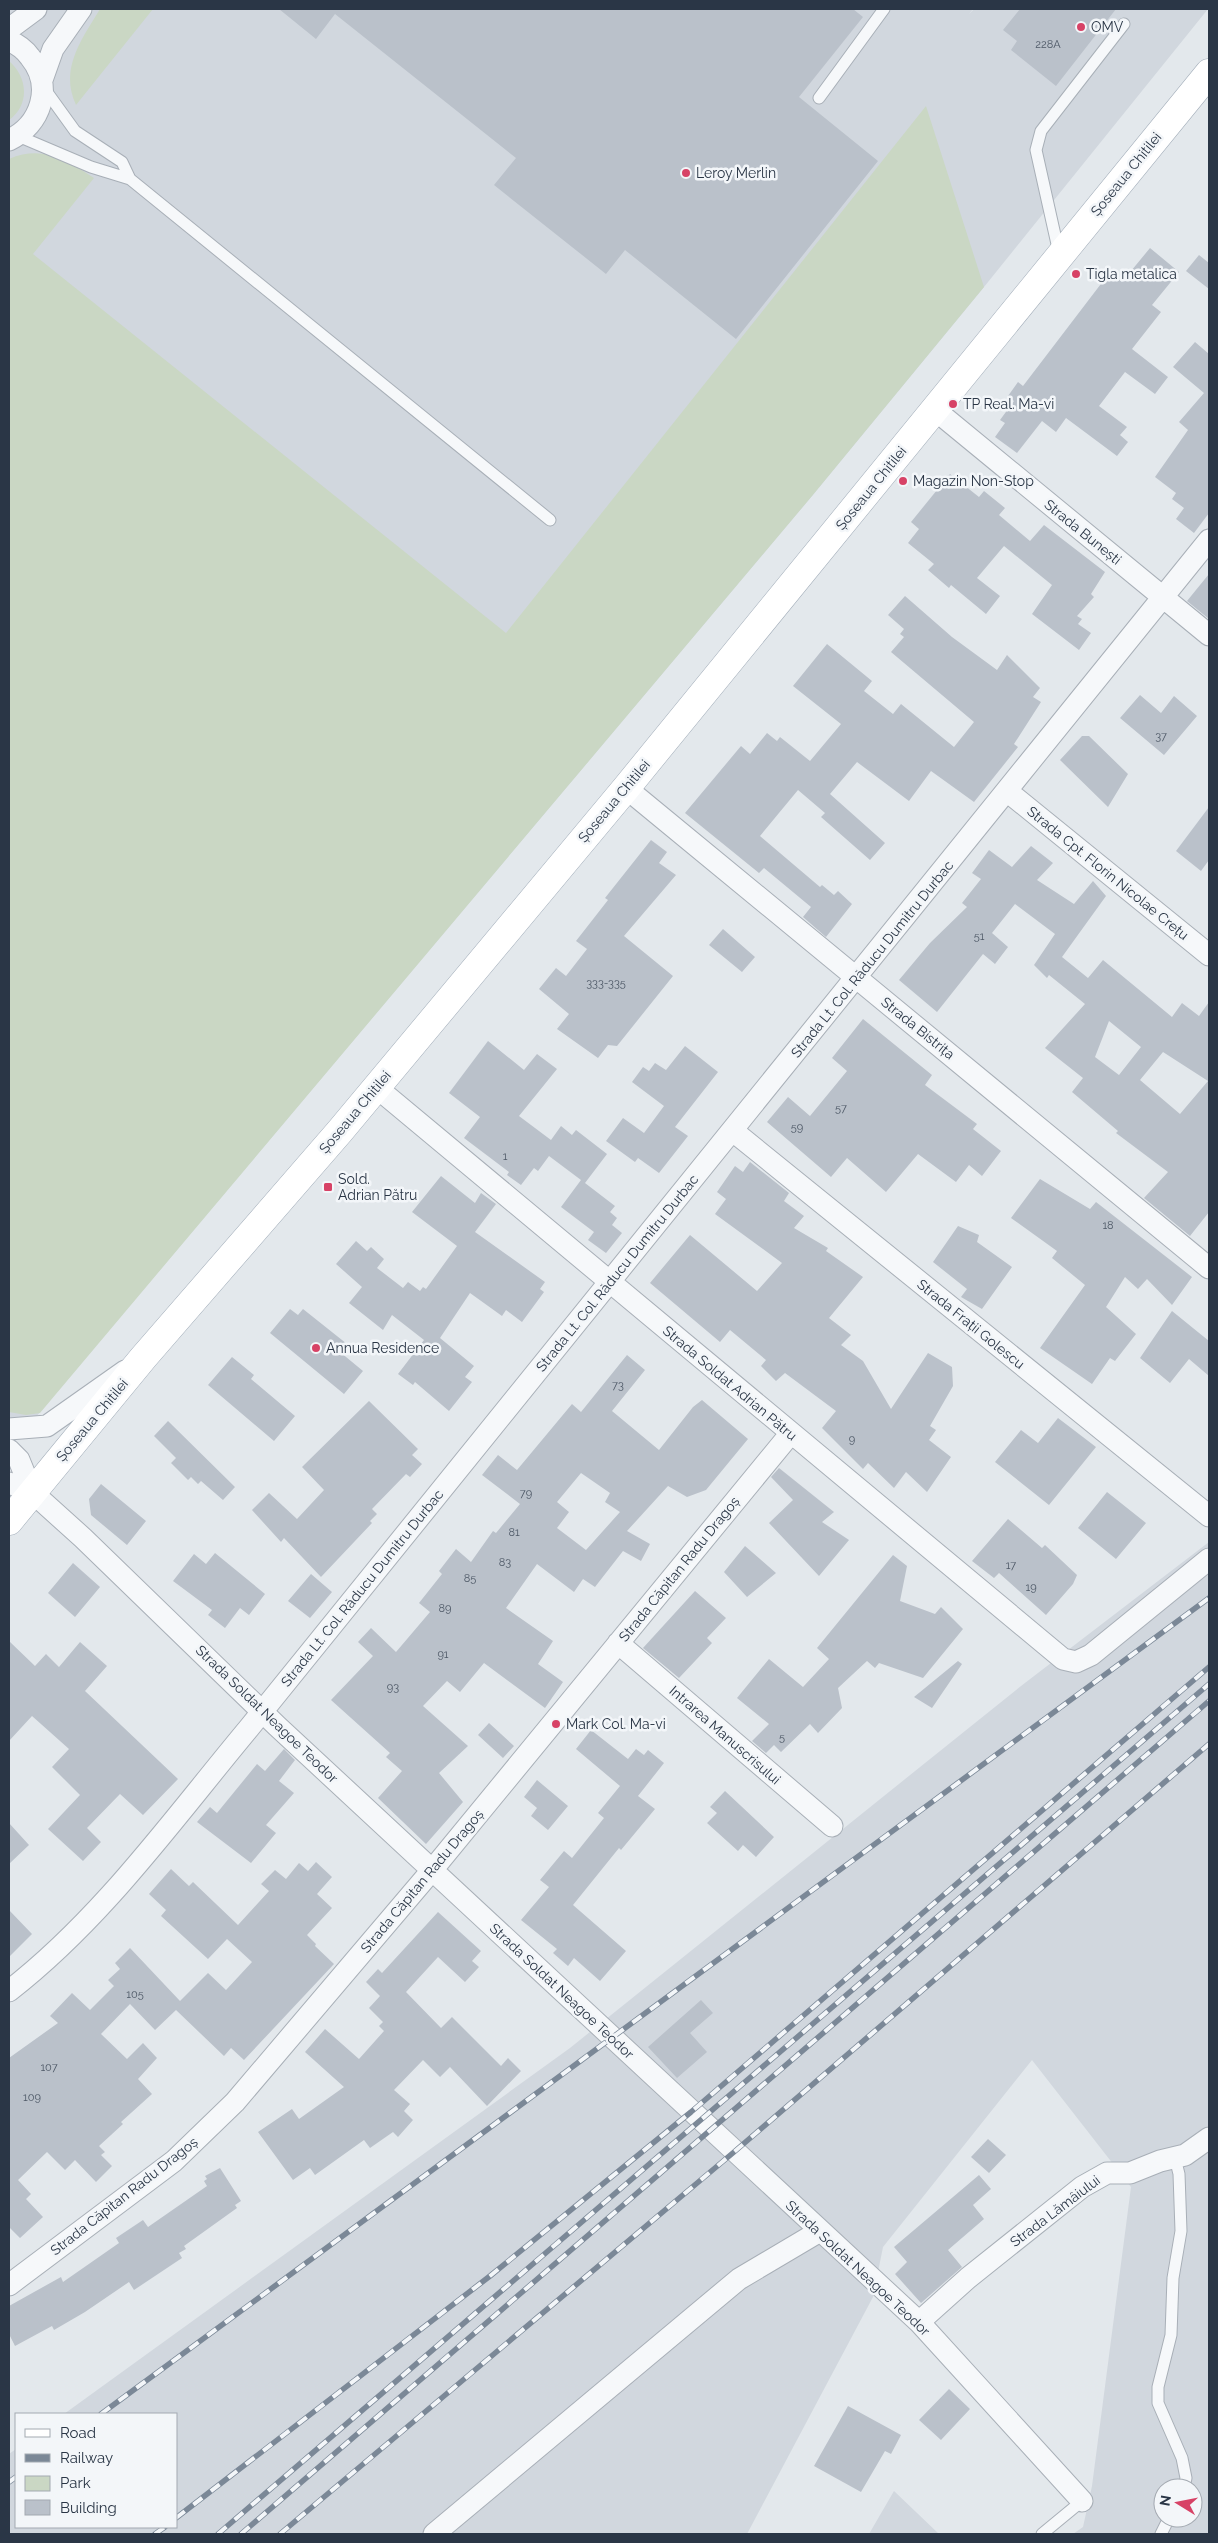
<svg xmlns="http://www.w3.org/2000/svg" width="1218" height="2543" viewBox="0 0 1218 2543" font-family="Raleway,sans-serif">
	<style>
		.built { fill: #d1d7de; fill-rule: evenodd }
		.green { fill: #cad7c4 }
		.building { fill: #bac1ca; fill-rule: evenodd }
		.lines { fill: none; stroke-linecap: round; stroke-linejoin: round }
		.service-casing { stroke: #a8afb7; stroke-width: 13 }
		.minor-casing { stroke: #a8afb7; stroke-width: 23 }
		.primary-casing { stroke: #a2adb9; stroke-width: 29 }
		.service { stroke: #f6f8fa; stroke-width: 11 }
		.minor { stroke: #f6f8fa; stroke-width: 21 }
		.primary { stroke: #fff; stroke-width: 28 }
		.rail-casing { stroke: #7b8897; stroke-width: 5.5 }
		.rail { stroke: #f3f6f9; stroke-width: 4; stroke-dasharray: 11; stroke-linecap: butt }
		.poi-dot { fill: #d74266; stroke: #f3f6f9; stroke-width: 2 }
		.labels { text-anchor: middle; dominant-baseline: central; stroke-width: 5; stroke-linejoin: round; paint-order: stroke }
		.number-label { font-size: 11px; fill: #4e5967 }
		.poi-label { font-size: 14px; fill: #2a3646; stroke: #f3f6f9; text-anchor: start }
		.street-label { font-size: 14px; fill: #2a3646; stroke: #f3f6f9 }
	</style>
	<rect width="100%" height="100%" fill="#e3e8ec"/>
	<path class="built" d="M 9,9 L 973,9 L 969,14 L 974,9 L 1208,9 L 984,287 L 812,496 L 9,1449 Z
		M 1209,1542 L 1209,2534 L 1073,2534 L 1083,2527 L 1092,2486 L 1131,2187 L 1032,2060 L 883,2247 L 873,2297 L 747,2534 L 9,2534 L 9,2454 L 16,2449 L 16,2527 L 176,2527 L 176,2414 L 64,2414 L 570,2048 L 1021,1686 ZM 1163,2488 L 1193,2488 L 1193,2518 L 1163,2518 Z
		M 894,2491 L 939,2534 L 869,2534 Z"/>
	<path class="green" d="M 100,9 L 153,9 L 76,105 C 59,69 82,39 100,9 Z
		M 9,61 C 28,77 30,105 9,120 Z
		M 926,106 L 984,287 L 812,496 L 40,1413 L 26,1415 L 9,1412 L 9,159 C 42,145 65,159 94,178 L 33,254 L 506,633 Z"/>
	<path class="building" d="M 279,9 L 853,9 L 863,17 L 799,97 L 878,161 L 736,339 L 625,250 L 606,274 L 494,185 L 516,158 L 335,14 L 316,39 Z
		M 1020,9 L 1116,9 L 1056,86 L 1011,50 L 1017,41 L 1003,30 Z
		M 1150,248 L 1179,272 L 1152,305 L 1161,312 L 1132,349 L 1168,377 L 1155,394 L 1125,372 L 1099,406 L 1127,427 L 1120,435 L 1128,442 L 1117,456 L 1066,418 L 1056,432 L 1042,421 L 1017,453 L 995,437 L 1005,423 L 1000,420 L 1014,401 L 1008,396 L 1018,382 L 1023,386 L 1110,272 L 1122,282 Z
		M 1199,255 L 1209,263 L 1209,289 L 1186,271 Z
		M 1195,342 L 1209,354 L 1209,513 L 1194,533 L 1176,519 L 1184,508 L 1172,499 L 1176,493 L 1155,477 L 1188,430 L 1179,422 L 1204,393 L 1173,367 Z
		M 950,474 L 979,497 L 984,491 L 1005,508 L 999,515 L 1030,541 L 1044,525 L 1105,572 L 1091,594 L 1094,597 L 1077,616 L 1082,619 L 1078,624 L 1091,633 L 1079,650 L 1032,614 L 1052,585 L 1004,546 L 977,578 L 1000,596 L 986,614 L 951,585 L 949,588 L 928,570 L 934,564 L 908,543 L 919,529 L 911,522 Z
		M 1209,574 L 1209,619 L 1187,601 Z
		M 905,596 L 952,637 L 997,670 L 1007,655 L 1040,688 L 1033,697 L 1041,702 L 1014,744 L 1018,747 L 974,802 L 931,771 L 909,801 L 857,762 L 830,794 L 885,843 L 870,860 L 821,817 L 825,813 L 798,790 L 760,836 L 820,887 L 822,885 L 834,895 L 838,891 L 852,904 L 826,937 L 803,917 L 811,907 L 764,868 L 759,873 L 685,813 L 741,746 L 750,754 L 767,733 L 777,741 L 780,737 L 810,761 L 841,724 L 793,686 L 827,644 L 872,681 L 864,691 L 893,714 L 901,704 L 954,747 L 974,722 L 891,652 L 904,637 L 900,634 L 904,629 L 888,615 Z
		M 1140,695 L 1161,713 L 1174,696 L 1197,716 L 1164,755 L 1120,718 Z
		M 1082,736 L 1089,736 L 1128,774 L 1108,807 L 1060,760 Z
		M 1209,807 L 1209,860 L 1201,871 L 1176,851 Z
		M 651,840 L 667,852 L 659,863 L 676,875 L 624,936 L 673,976 L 617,1046 L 608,1045 L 598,1058 L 557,1029 L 569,1014 L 539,989 L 556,968 L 566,976 L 587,949 L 576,941 L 608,900 L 605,898 Z
		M 1031,846 L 1053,863 L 1037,880 L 1074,904 L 1093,881 L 1106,896 L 1062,957 L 1088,978 L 1103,960 L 1172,1017 L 1182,1003 L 1199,1016 L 1209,1002 L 1209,1212 L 1190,1236 L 1144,1198 L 1168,1172 L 1116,1133 L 1118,1131 L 1072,1092 L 1083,1078 L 1045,1048 L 1085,1004 L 1049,975 L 1047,978 L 1034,965 L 1055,934 L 1015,904 L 992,933 L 1008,947 L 995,964 L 983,954 L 937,1012 L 899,980 L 930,943 L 967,907 L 962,903 L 981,879 L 972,873 L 989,850 L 1012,867 ZM 1109,1021 L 1141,1047 L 1119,1075 L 1095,1057 ZM 1163,1052 L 1208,1081 L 1180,1114 L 1140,1080 Z
		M 723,929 L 755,957 L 742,972 L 709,945 Z
		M 863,1019 L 932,1075 L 925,1085 L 977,1124 L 973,1129 L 1001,1151 L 982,1176 L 969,1165 L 956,1182 L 918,1154 L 886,1192 L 847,1158 L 831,1177 L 767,1122 L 788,1097 L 810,1116 L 847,1071 L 832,1058 Z
		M 488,1041 L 524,1070 L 537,1054 L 557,1069 L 519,1116 L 551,1140 L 561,1126 L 572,1135 L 576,1130 L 607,1154 L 585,1183 L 615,1206 L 610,1212 L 617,1218 L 612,1225 L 622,1233 L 606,1253 L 588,1240 L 594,1232 L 561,1207 L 581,1180 L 549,1156 L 538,1171 L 534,1168 L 521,1185 L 507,1175 L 509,1172 L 464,1138 L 480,1117 L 449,1093 Z
		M 685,1046 L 718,1072 L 675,1127 L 688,1136 L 659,1173 L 638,1158 L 635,1162 L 606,1141 L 623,1118 L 644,1133 L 664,1106 L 632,1082 L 643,1067 L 649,1071 L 655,1063 L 666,1070 Z
		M 750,1162 L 789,1193 L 784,1201 L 804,1216 L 794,1228 L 828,1248 L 826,1251 L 863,1277 L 829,1318 L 851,1335 L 841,1345 L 863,1361 L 891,1409 L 928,1353 L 952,1367 L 953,1386 L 930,1426 L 936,1430 L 929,1440 L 951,1457 L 927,1492 L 906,1472 L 894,1488 L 868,1463 L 863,1469 L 822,1428 L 836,1411 L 785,1373 L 776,1381 L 761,1366 L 766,1360 L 730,1330 L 720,1342 L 650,1283 L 690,1235 L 757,1291 L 782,1263 L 715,1214 L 726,1199 L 717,1192 L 735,1166 L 743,1172 Z
		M 441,1176 L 475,1203 L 481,1193 L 496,1204 L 475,1232 L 545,1282 L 540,1289 L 544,1292 L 522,1322 L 506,1310 L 502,1316 L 470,1293 L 440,1338 L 474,1366 L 465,1377 L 472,1382 L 449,1411 L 415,1382 L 413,1385 L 398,1374 L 424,1340 L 392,1315 L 383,1330 L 349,1303 L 362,1287 L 336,1264 L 356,1241 L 367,1251 L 371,1247 L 384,1259 L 377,1268 L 403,1288 L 408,1282 L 420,1291 L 423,1287 L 426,1289 L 457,1246 L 412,1212 Z
		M 1040,1179 L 1090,1209 L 1096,1202 L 1192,1277 L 1172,1305 L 1147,1279 L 1138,1289 L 1125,1277 L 1106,1307 L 1136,1334 L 1115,1361 L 1110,1358 L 1092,1384 L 1040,1348 L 1085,1285 L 1052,1258 L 1057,1251 L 1011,1218 Z
		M 958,1226 L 979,1235 L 977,1242 L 1012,1267 L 982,1309 L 961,1297 L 967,1289 L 933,1262 Z
		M 290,1309 L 298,1315 L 303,1309 L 347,1344 L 340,1352 L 363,1371 L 344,1394 L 270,1333 Z
		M 1172,1311 L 1209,1341 L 1209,1376 L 1189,1359 L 1170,1383 L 1140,1358 Z
		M 627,1355 L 645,1370 L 612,1411 L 659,1450 L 693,1407 L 702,1400 L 748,1439 L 706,1490 L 687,1497 L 668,1486 L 627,1531 L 650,1544 L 641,1561 L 623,1551 L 595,1587 L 583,1579 L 574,1592 L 537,1564 L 506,1608 L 553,1641 L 538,1664 L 563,1682 L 545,1708 L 484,1663 L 460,1692 L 447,1681 L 423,1706 L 468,1746 L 439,1773 L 463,1802 L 426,1844 L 378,1798 L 402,1771 L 386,1757 L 390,1753 L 331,1700 L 373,1656 L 358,1642 L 371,1628 L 396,1652 L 430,1612 L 419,1603 L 442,1574 L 439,1571 L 456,1549 L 471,1562 L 493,1531 L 496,1533 L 520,1504 L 482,1475 L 498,1455 L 517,1470 L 572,1404 L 581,1412 ZM 581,1473 L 610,1493 L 605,1502 L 620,1512 L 586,1550 L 557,1528 L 569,1512 L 557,1502 Z
		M 232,1357 L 254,1375 L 251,1379 L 295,1416 L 274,1441 L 208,1385 Z
		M 369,1401 L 418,1449 L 412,1455 L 422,1464 L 410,1477 L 406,1474 L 372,1509 L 377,1514 L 370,1521 L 372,1523 L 321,1577 L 284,1538 L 281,1542 L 252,1510 L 269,1493 L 297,1519 L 324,1490 L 302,1467 Z
		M 1058,1418 L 1096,1447 L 1049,1505 L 995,1462 L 1021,1430 L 1038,1443 Z
		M 168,1421 L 235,1487 L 223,1500 L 201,1481 L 198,1484 L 191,1477 L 188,1480 L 171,1463 L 176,1458 L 154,1436 Z
		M 779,1468 L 834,1512 L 822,1522 L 849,1540 L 819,1576 L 769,1523 L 793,1500 L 771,1477 Z
		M 101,1484 L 146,1521 L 127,1545 L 91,1515 L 89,1499 Z
		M 1107,1492 L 1146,1523 L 1116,1559 L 1078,1528 Z
		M 1008,1519 L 1042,1548 L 1045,1545 L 1077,1575 L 1073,1584 L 1046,1615 L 999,1573 L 994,1578 L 972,1561 Z
		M 745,1546 L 776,1573 L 747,1597 L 724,1572 Z
		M 215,1553 L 265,1594 L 249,1615 L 240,1608 L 225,1628 L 208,1615 L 212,1610 L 173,1581 L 194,1554 L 206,1564 Z
		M 893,1555 L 907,1566 L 900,1601 L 935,1614 L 941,1607 L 963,1629 L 923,1678 L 879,1663 L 875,1668 L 867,1661 L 838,1688 L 842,1708 L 818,1733 L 810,1724 L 781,1752 L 774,1745 L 766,1753 L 752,1741 L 769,1724 L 737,1698 L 769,1659 L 803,1687 L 829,1659 L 817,1648 Z
		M 73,1563 L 100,1587 L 75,1617 L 48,1593 Z
		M 311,1574 L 332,1592 L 310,1618 L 288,1601 Z
		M 695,1591 L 726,1618 L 707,1638 L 712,1643 L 679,1678 L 643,1648 Z
		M 9,1641 L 35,1666 L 46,1654 L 59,1667 L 80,1642 L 107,1666 L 85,1691 L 178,1779 L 143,1815 L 120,1794 L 87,1828 L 101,1842 L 83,1861 L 48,1829 L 80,1795 L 52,1767 L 69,1749 L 32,1716 L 9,1741 Z
		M 958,1661 L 962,1664 L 932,1708 L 914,1697 Z
		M 489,1723 L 514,1746 L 503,1758 L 478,1735 Z
		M 591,1730 L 628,1759 L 636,1749 L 644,1755 L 648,1750 L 664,1763 L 638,1796 L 655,1809 L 621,1850 L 619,1848 L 573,1905 L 626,1951 L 600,1981 L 574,1958 L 568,1966 L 553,1953 L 557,1949 L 521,1920 L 549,1887 L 540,1880 L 564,1851 L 572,1858 L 604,1818 L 598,1813 L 620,1786 L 576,1749 Z
		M 284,1749 L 295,1760 L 279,1781 L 294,1793 L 266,1825 L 276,1833 L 251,1863 L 197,1822 L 210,1807 L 217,1813 L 257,1764 L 265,1771 Z
		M 537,1780 L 568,1806 L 548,1830 L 531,1816 L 537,1808 L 524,1797 Z
		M 725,1791 L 774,1837 L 756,1857 L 743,1845 L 738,1851 L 707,1823 L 717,1813 L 710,1807 Z
		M 9,1823 L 29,1845 L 9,1864 Z
		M 316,1862 L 332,1877 L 317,1894 L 332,1908 L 307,1935 L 316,1944 L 315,1946 L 334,1964 L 244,2060 L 231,2048 L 224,2056 L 176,2010 L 155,2030 L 130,2004 L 101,2034 L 127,2059 L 143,2043 L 157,2058 L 138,2079 L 152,2094 L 121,2122 L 123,2124 L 99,2146 L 105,2152 L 101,2155 L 112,2166 L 96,2182 L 75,2160 L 65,2170 L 47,2152 L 18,2180 L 31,2194 L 26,2199 L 43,2217 L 20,2238 L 9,2227 L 9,2058 L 58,2023 L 50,2016 L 72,1993 L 90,2010 L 114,1986 L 108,1980 L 120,1969 L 115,1963 L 130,1948 L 180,2001 L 208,1973 L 226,1990 L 252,1962 L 227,1939 L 208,1959 L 161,1916 L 166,1910 L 149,1894 L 171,1869 L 189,1886 L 193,1882 L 238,1925 L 269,1891 L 261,1884 L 275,1870 L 286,1879 L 299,1863 L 308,1871 Z
		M 9,1910 L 32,1934 L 9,1957 Z
		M 438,1912 L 481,1951 L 472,1961 L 479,1967 L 465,1982 L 438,1957 L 406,1992 L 441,2028 L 452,2017 L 501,2066 L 508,2058 L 521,2071 L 487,2106 L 450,2067 L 440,2077 L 423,2060 L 394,2090 L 410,2104 L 404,2111 L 413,2120 L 398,2137 L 393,2132 L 370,2148 L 364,2140 L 315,2175 L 310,2168 L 293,2180 L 258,2132 L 292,2109 L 299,2119 L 344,2087 L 305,2052 L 325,2029 L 359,2059 L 384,2031 L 379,2026 L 383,2022 L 369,2008 L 380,1996 L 366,1982 L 378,1969 L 382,1973 Z
		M 701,2000 L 713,2013 L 690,2033 L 707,2052 L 677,2078 L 648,2047 Z
		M 988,2139 L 1006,2155 L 989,2173 L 971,2157 Z
		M 220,2168 L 241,2201 L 235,2205 L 237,2208 L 184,2246 L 186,2249 L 179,2253 L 182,2258 L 134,2290 L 129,2282 L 85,2312 L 54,2330 L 52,2326 L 15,2346 L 9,2334 L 9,2306 L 61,2277 L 63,2282 L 119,2243 L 116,2238 L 143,2220 L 148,2227 L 207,2186 L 204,2181 L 207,2179 L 205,2176 Z
		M 979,2175 L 991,2189 L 973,2205 L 984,2219 L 948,2250 L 962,2267 L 921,2303 L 895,2274 L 907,2262 L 894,2247 Z
		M 949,2389 L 970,2409 L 941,2440 L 919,2420 Z
		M 848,2406 L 901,2435 L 891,2454 L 885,2451 L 861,2492 L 814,2466 Z"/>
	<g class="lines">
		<g class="service-casing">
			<path id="service" d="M 44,88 L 75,131 L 122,162 L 130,179
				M 819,98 L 884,9
				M 18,136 L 91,167 L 130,179 L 550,520
				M 1059,253 L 1036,150 L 1041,131 L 1124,24
				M 1175,2158 L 1179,2174 L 1181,2231 L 1173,2278 L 1171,2335 L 1158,2387 L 1158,2403 L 1182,2458 L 1186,2478 L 1184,2488
				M 1042,2534 L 1082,2501
				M 1161,2534 L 1169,2518"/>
		</g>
		<g class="minor-casing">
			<path id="minor" d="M 9,29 L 36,9
				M 9,41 C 17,44 25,50 30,57 C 54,86 41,125 9,140
				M 42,80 L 53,49 L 81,9
				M 934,409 L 1209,635
				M 626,788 L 1209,1268
				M 1007,791 L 1209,955
				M 376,1087 L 1063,1659 L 1076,1662 L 1091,1655 L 1209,1559
				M 733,1131 L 1209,1516
				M 9,1429 L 47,1426 L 125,1371
				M 9,1450 L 19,1460 L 32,1492
				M 9,1483 L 32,1492 L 83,1538 L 277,1726 L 919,2322 L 1082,2501
				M 618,1643 L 832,1826
				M 9,1991 C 103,1918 173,1819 249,1728 L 1209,540
				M 9,2285 L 174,2161 L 235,2102 L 433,1869 L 791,1433
				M 919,2322 L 968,2278 L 1082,2187 L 1107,2173 L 1130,2173 L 1160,2161 L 1185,2155 L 1209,2138
				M 434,2534 L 739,2279 L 820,2231"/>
		</g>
		<g class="primary-casing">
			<path id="primary" d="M 9,1521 L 143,1358 L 340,1131 L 626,788 L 1209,73"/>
		</g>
		<use href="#service" class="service"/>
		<use href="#minor" class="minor"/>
		<use href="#primary" class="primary"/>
		<g class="rail-casing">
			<path id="rail" d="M 101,2414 L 1209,1598
				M 9,2482 L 16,2477
				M 176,2518 L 490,2276 L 691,2112 L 1209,1667
				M 155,2534 L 165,2527
				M 218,2534 L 1209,1684
				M 241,2534 L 1209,1701
				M 280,2534 L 734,2152 L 1209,1744"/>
		</g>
		<use href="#rail" class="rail"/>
	</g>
	<g class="poi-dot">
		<circle cx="1081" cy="27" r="5"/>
		<circle cx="686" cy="173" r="5"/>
		<circle cx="1076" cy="274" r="5"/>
		<circle cx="953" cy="404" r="5"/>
		<circle cx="903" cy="481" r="5"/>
		<rect x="323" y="1182" width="10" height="10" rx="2.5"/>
		<circle cx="316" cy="1348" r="5"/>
		<circle cx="556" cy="1724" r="5"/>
	</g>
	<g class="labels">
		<g class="number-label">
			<text x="1048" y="44">228A</text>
			<text x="1161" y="736">37</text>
			<text x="979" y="936">51</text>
			<text x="606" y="983">333-335</text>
			<text x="841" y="1108">57</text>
			<text x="797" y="1127">59</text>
			<text x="505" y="1156">1</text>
			<text x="1108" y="1225">18</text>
			<text x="618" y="1385">73</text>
			<text x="852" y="1439">9</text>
			<text x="526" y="1493">79</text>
			<text x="514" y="1532">81</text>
			<text x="505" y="1562">83</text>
			<text x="1011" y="1565">17</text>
			<text x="470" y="1578">85</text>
			<text x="1031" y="1587">19</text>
			<text x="445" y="1608">89</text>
			<text x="443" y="1654">91</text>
			<text x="393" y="1687">93</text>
			<text x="782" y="1737">5</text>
			<text x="135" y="1994">105</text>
			<text x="49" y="2067">107</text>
			<text x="32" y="2097">109</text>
		</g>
		<g class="poi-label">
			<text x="1091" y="27">OMV</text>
			<text x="696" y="173">Leroy Merlin</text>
			<text x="1086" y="274">Tigla metalica</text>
			<text x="963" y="404">TP Real. Ma-vi</text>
			<text x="913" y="481">Magazin Non-Stop</text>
			<text x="338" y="1179">Sold.<tspan x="338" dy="16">Adrian Pătru</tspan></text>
			<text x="326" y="1348">Annua Residence</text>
			<text x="566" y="1724">Mark Col. Ma-vi</text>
		</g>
		<g class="street-label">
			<text transform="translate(1126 174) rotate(-51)">Șoseaua Chitilei</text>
			<text transform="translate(871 488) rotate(-51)">Șoseaua Chitilei</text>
			<text transform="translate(1083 532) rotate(39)">Strada Bunești</text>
			<text transform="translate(614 801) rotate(-50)">Șoseaua Chitilei</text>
			<text transform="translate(1108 873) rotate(39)">Strada Cpt. Florin Nicolae Crețu</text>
			<text transform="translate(872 959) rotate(-51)">Strada Lt. Col. Răducu Dumitru Durbac</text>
			<text transform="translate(918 1028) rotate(39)">Strada Bistrița</text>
			<text transform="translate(355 1112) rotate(-50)">Șoseaua Chitilei</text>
			<text transform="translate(617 1273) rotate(-51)">Strada Lt. Col. Răducu Dumitru Durbac</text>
			<text transform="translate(971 1324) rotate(39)">Strada Frații Golescu</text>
			<text transform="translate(730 1383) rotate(40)">Strada Soldat Adrian Pătru</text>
			<text transform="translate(92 1420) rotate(-50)">Șoseaua Chitilei</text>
			<text transform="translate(679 1569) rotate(-51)">Strada Căpitan Radu Dragoș</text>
			<text transform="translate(362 1588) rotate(-51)">Strada Lt. Col. Răducu Dumitru Durbac</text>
			<text transform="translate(267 1714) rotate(44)">Strada Soldat Neagoe Teodor</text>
			<text transform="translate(725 1735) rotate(41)">Intrarea Manuscrisului</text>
			<text transform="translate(422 1881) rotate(-50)">Strada Căpitan Radu Dragoș</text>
			<text transform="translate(562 1991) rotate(43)">Strada Soldat Neagoe Teodor</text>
			<text transform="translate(124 2196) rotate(-38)">Strada Căpitan Radu Dragoș</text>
			<text transform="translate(1055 2211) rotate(-37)">Strada Lămâiului</text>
			<text transform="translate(858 2268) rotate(43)">Strada Soldat Neagoe Teodor</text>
		</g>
	</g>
	<rect width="1218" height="2543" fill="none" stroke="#2a3646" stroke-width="20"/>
	<rect x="15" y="2413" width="162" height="115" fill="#f3f6f9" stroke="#a3a9b1"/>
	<rect x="25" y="2429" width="25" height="8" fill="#ffffff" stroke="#a3a9b1"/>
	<text x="60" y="2438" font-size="15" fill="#2a3646">Road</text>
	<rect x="25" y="2454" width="25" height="8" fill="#7b8897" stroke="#a3a9b1"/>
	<text x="60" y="2463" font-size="15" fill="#2a3646">Railway</text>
	<rect x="25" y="2476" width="25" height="15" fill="#cad7c4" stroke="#a3a9b1"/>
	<text x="60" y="2488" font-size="15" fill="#2a3646">Park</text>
	<rect x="25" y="2500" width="25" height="15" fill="#bac1ca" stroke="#a3a9b1"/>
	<text x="60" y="2513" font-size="15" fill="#2a3646">Building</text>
	<g transform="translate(1178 2503) rotate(280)"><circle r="24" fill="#f3f6f9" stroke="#a3a9b1"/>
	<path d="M0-4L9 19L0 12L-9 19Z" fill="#d74266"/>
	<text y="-8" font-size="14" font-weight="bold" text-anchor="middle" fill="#2a3646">N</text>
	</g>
</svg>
